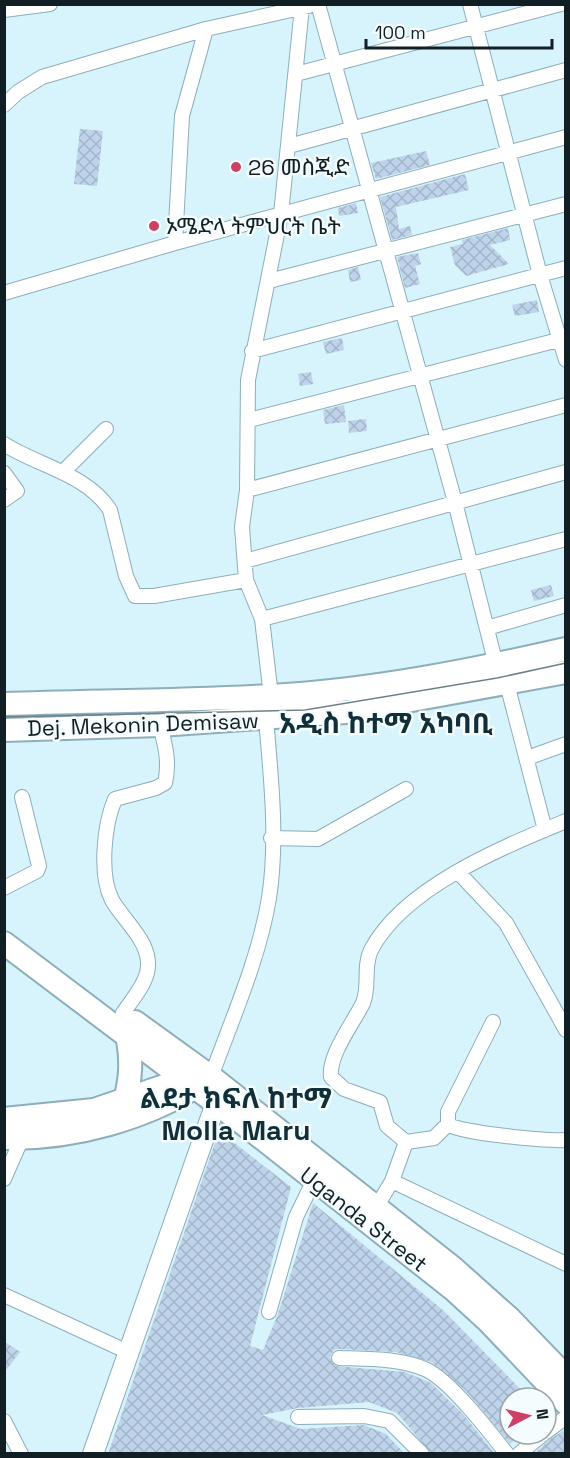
<svg xmlns="http://www.w3.org/2000/svg" width="570" height="1458" viewBox="0 0 570 1458" font-family="'Space Grotesk','Noto Sans Ethiopic',sans-serif">
	<style>
		.building { fill: url(#building-cross-hatch) }
		.lines { fill: none; stroke-linecap: round; stroke-linejoin: round }
		.street-casing { stroke: #8daeba; stroke-width: 16 }
		.secondary-casing { stroke: #8daeba; stroke-width: 22 }
		.primary-casing { stroke: #8daeba; stroke-width: 26 }
		.street { stroke: #fff; stroke-width: 14 }
		.secondary { stroke: #fff; stroke-width: 20 }
		.primary { stroke: #fff; stroke-width: 22 }
		.tram { stroke: #6e8289; stroke-width: 1.5 }
		.poi-dot { fill: #cf4066; stroke: #f5fcfe; stroke-width: 2 }
		.labels { text-anchor: middle; dominant-baseline: central; stroke-width: 5; stroke-linejoin: round; paint-order: stroke }
		.poi-label { font-size: 22px; fill: #111e23; stroke: #f5fcfe; text-anchor: start }
		.street-label { font-size: 22px; fill: #111e23; stroke: #f5fcfe }
		.district-label { font-size: 28px; font-weight: bold; fill: #112f39; stroke: #f5fcfe }
	</style>
	<defs>
		<pattern id="building-cross-hatch" width="8" height="8" patternUnits="userSpaceOnUse" patternTransform="scale(1.5)"><rect width="8" height="8" fill="#bfd4eb"/><path d="M0 0l8 8M0 8l8-8" fill="none" stroke="#a3b6c9"/></pattern>
	</defs>
	<rect width="100%" height="100%" fill="#d7f3fc"/>
	<path class="building" d="M 80,129 L 103,131 L 97,186 L 74,184 Z
		M 426,151 L 430,165 L 376,179 L 371,163 Z
		M 465,174 L 469,190 L 396,207 L 399,229 L 410,226 L 412,235 L 392,240 L 380,197 Z
		M 356,203 L 358,213 L 339,216 L 338,208 Z
		M 508,228 L 510,240 L 490,245 L 509,264 L 466,276 L 455,265 L 450,247 L 463,244 L 462,240 Z
		M 418,253 L 421,264 L 415,266 L 420,284 L 405,288 L 397,257 Z
		M 358,267 L 361,280 L 350,282 L 348,270 Z
		M 537,300 L 539,312 L 515,316 L 512,305 Z
		M 342,338 L 344,350 L 326,354 L 323,342 Z
		M 311,372 L 313,384 L 300,386 L 298,374 Z
		M 344,405 L 346,422 L 325,424 L 323,410 Z
		M 366,419 L 367,431 L 349,433 L 348,421 Z
		M 551,585 L 554,596 L 534,601 L 531,590 Z
		M 219,1131 L 291,1187 L 250,1346 L 263,1350 L 278,1314 L 313,1203 L 444,1311 L 529,1398 L 510,1398 L 510,1434 L 522,1434 L 510,1444 L 465,1390 L 431,1362 L 396,1352 L 339,1349 L 334,1350 L 330,1357 L 335,1366 L 405,1372 L 431,1383 L 463,1414 L 495,1454 L 432,1454 L 397,1413 L 369,1402 L 298,1408 L 262,1415 L 301,1429 L 364,1425 L 386,1434 L 405,1454 L 108,1454 Z
		M 4,1341 L 20,1352 L 4,1373 Z
		M 566,1429 L 566,1454 L 534,1454 L 549,1440 Z"/>
	<g class="lines">
		<g class="street-casing">
			<path id="street" d="M 318,4 L 455,502 L 496,665
				M 470,4 L 540,275 L 566,360
				M 4,10 L 50,4
				M 296,74 L 561,4
				M 4,105 L 18,92 L 42,77 L 206,29 L 309,6
				M 289,146 L 566,70
				M 175,243 L 182,116 L 206,29
				M 269,281 L 566,204
				M 4,293 L 175,243 L 566,137
				M 252,351 L 566,268
				M 249,420 L 566,338
				M 4,444 C 38,466 87,474 110,510 L 126,576 L 135,596 L 154,596 L 246,580
				M 63,472 L 106,429
				M 4,473 L 17,491 L 4,500
				M 247,490 L 566,405
				M 245,561 L 566,472
				M 262,619 L 566,539
				M 487,628 L 566,605
				M 507,684 L 545,830
				M 271,696 L 262,619 L 246,580 L 242,527 L 247,490 L 248,380 L 281,214 L 302,7
				M 527,758 L 566,744
				M 271,838 L 318,839 L 406,789
				M 458,872 L 506,923 L 566,1030
				M 4,888 L 37,871 L 39,866 L 22,797
				M 123,1013 C 131,1001 143,988 147,973 C 154,944 125,923 112,900 C 99,875 104,825 115,799 L 156,788 L 165,783 C 170,762 165,745 160,725
				M 211,1077 C 232,1019 259,959 269,898 C 278,841 271,777 266,719
				M 448,1124 C 457,1133 548,1141 566,1140
				M 406,1142 L 387,1126 L 380,1102 L 344,1089 L 331,1077 C 328,1055 354,1022 363,1003 C 370,986 363,966 371,950 C 404,887 503,847 566,821
				M 406,1142 L 434,1138 L 448,1124 L 448,1112 L 493,1022
				M 4,1179 L 22,1138
				M 392,1181 L 566,1264
				M 377,1206 L 392,1181 L 406,1142
				M 4,1295 L 128,1352
				M 269,1312 L 296,1217 L 314,1180
				M 339,1358 C 366,1359 402,1358 427,1370 C 451,1382 489,1431 507,1454
				M 298,1417 L 364,1416 L 389,1421 L 422,1454
				M 4,1421 L 21,1454
				M 546,1432 L 566,1417
				M 519,1454 L 543,1434"/>
		</g>
		<g class="secondary-casing">
			<path id="secondary" d="M 93,1454 L 216,1103"/>
		</g>
		<g class="primary-casing">
			<path id="primary" d="M 4,704 C 92,701 181,701 269,696 C 368,691 469,671 566,649
				M 4,730 L 160,725 L 346,712 L 566,672
				M 4,943 L 253,1131 L 453,1289 L 489,1322 L 566,1403
				M 135,1022 L 211,1077 L 453,1268 L 509,1318 L 566,1377
				M 125,1101 C 131,1077 132,1060 127,1035
				M 4,1119 L 94,1110 L 182,1080
				M 4,1138 C 74,1139 147,1119 205,1081"/>
		</g>
		<use href="#street" class="street"/>
		<use href="#secondary" class="secondary"/>
		<use href="#primary" class="primary"/>
		<path class="tram" d="M 4,717 L 305,710 L 497,678 L 566,663"/>
	</g>
	<g class="poi-dot">
		<circle cx="236" cy="167" r="6"/>
		<circle cx="154" cy="226" r="6"/>
	</g>
	<g class="labels">
		<g class="poi-label">
			<text x="248" y="167">26 መስጂድ</text>
			<text x="166" y="226">ኦሜድላ ትምህርት ቤት</text>
		</g>
		<g class="street-label">
			<text transform="translate(143 724) rotate(-2)">Dej. Mekonin Demisaw</text>
			<text transform="translate(364 1219) rotate(38)">Uganda Street</text>
		</g>
		<g class="district-label">
			<text x="386" y="723">አዲስ ከተማ አካባቢ</text>
			<text x="236" y="1098">ልደታ ክፍለ ከተማ<tspan x="236" dy="32">Molla Maru</tspan></text>
		</g>
	</g>
	<rect width="570" height="1458" fill="none" stroke="#111e23" stroke-width="12"/>
	<g transform="translate(528 1416) rotate(83)"><circle r="28" fill="#f5fcfe" stroke="#9aa3a6" stroke-width="1.5"/>
	<path d="M0-4.5L10 22L0 15L-10 22Z" fill="#cf4066"/>
	<text y="-9" font-size="16" font-weight="bold" text-anchor="middle" fill="#111e23">N</text>
	</g>
	<path d="M366 39v9h186v-9" fill="none" stroke="#111e23" stroke-width="3"/>
	<text x="375" y="39" font-size="18" fill="#111e23" stroke="#f5fcfe" stroke-width="4.5" paint-order="stroke">100 m</text>
</svg>
